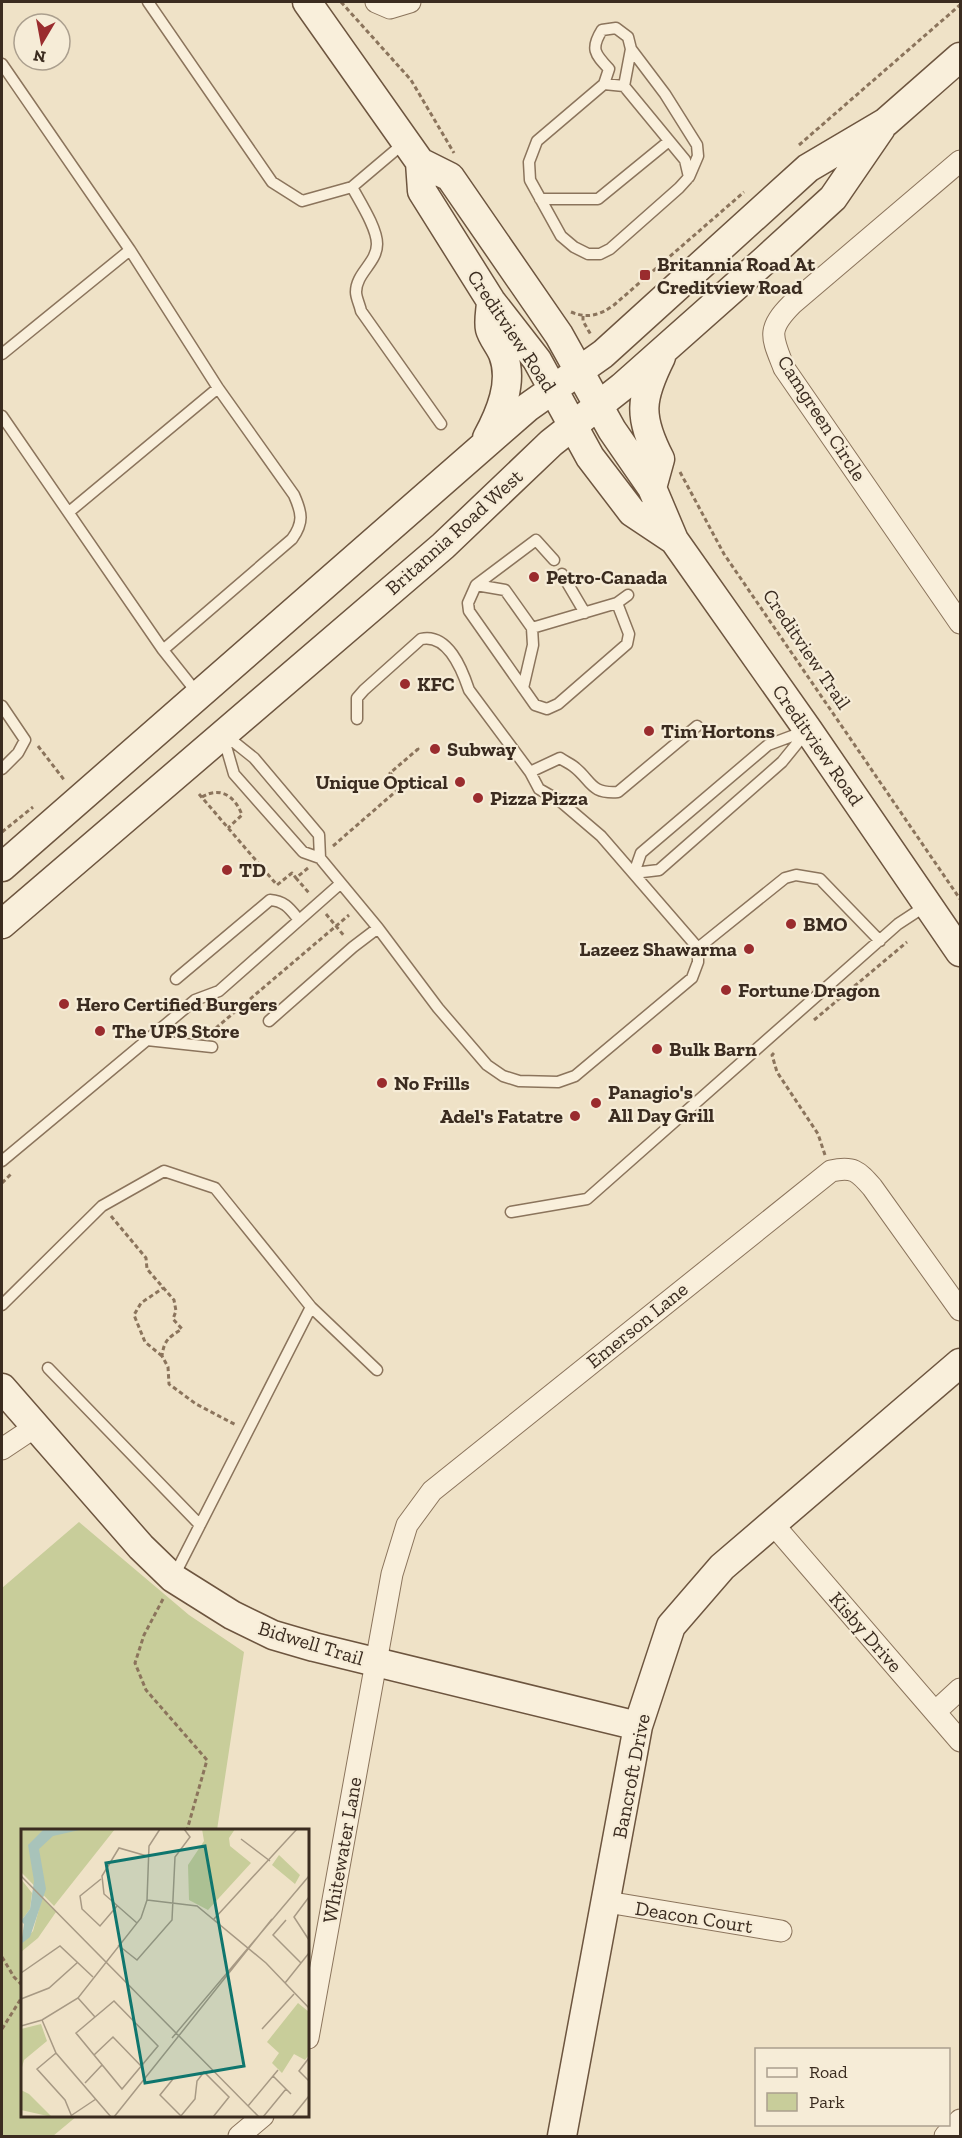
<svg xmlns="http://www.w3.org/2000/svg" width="962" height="2138" viewBox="0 0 962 2138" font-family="'Zilla Slab',serif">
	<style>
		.green { fill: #c8cd9a }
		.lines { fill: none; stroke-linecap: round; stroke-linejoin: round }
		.lane-casing { stroke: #8b745c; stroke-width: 13 }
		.street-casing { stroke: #8b745c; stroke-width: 23 }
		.secondary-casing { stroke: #6d553f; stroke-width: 31 }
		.path { stroke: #8b745c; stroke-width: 3; stroke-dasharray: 4.5 3; stroke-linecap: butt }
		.lane { stroke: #f9efdb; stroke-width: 10 }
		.street { stroke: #f9efdb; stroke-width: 21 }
		.secondary { stroke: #f9efdb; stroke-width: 28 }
		.poi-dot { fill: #9a2c2e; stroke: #f6ecd7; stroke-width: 2 }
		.labels { text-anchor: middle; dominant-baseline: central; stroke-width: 4.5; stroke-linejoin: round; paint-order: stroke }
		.poi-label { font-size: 20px; font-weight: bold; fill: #3b2c20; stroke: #f6ecd7; text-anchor: start }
		.street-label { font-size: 20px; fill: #3b2c20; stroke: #f6ecd7 }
		.inset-road { fill: none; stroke: #a79984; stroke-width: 1.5 }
		.view { fill: #0f766e; fill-opacity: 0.15; stroke: #0f766e; stroke-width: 3 }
		.inset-edge { fill: none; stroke: #3b2c20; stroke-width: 3 }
	</style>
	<rect width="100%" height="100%" fill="#efe2c7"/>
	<path class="green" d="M 79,1522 L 189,1615 L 244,1652 L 217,1830 L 22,1830 L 22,2116 L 77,2116 L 53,2136 L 2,2136 L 2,1588 Z"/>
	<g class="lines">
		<g class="lane-casing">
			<path id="lane" d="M 148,2 L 272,182 L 302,201 L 352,187 L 404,143
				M 2,64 L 130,250 L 218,388 L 294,495 C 302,513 304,522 292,539 L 163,650
				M 604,84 L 624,86 L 685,160 L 689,177 L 679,188 L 610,249 L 600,254 L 588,254 L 574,247 L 561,236 L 530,180 L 529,162 L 537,141 Z
				M 604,84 L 609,69 C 595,54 590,49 602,30 L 616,28 L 628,37 L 631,49 L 665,94 L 697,145 L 698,156 L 689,177
				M 624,86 L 631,49
				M 352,187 C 360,202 377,228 377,244 C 377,263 356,273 356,292 C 356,298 360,305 361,311 L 441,424
				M 540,199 L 598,199 L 669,141
				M 2,354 L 130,250
				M 2,416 L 163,650 L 198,694
				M 69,512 L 218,388
				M 554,560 L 536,540 L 476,585 L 468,603 L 469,611 L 535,705 L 547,709 L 558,704 L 627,644 L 629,634 L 617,603
				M 562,574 L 585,613
				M 476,585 L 505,590 L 532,628 L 617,603 L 628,595
				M 523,688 L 533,645 L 532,628
				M 2,706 L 25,740 L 18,753 L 2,769
				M 808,730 L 782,762 L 659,870 L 634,873 L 641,853 L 768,745 Z
				M 224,734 L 254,758 L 319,835 L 320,858
				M 223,736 L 234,774 L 303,852 L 320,858 L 378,928 L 438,1008 L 487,1065 L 503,1076 L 519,1081 L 558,1082 L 575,1076 L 692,978 L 698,962 L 698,948 L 601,836 L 560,801 L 539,789 L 530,772 L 469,690 C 462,669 448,633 421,639 L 364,690 L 357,698 L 357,719
				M 530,772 L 560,758 C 564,761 569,763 573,766 C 592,780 589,794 618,792 L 697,726
				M 698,948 L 785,878 L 796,875 L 820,879 L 880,941
				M 176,979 L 270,900 C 285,901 290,909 299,920
				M 269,1021 L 353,947 L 378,928
				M 147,1040 L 212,1047
				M 2,1161 L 195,1000 L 219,991 L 340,884
				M 511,1212 L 587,1199 L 898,924 L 927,905
				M 2,1305 L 102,1206 L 164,1171 L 215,1188 L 311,1307 L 377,1370
				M 48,1368 L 200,1525
				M 173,1578 L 311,1307"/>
		</g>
		<g class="street-casing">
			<path id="street" d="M 376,2 L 390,8 L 410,2
				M 960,161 L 792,304 C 766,330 772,337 784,368 L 960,623
				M 2,1449 L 35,1427
				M 772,1523 L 960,1741
				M 935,1712 L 960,1689
				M 607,1902 L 781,1931
				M 308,2038 L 392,1574 L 407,1525 L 432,1491 L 831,1171 C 853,1166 858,1171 872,1187 L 960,1310
				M 239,2136 L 263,2116
				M 945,2136 L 960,2120"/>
		</g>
		<g class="secondary-casing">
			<path id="secondary" d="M 307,2 L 420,162 L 450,177 L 559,335 L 612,430 L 652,488 L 674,540 L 808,730 L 960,952
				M 420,162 L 422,191 L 491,301 L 537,360 L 590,457 L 632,512 L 674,540
				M 487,438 C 500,414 514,382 503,354 C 500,346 492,337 490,329 C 488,321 491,309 491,301
				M 652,488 L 660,459 C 638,416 640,399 661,357
				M 2,867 L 528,407 L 603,354 L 808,168 L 886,122 L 960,57
				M 2,924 L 443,546 L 551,443 L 622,387 L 764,261 L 833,198 L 881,128
				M 2,1388 L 141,1547 L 173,1578 L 232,1615 L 273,1635 L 314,1647 L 638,1726
				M 562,2136 L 638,1726 L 671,1626 L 722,1567 L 960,1363"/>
		</g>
		<path class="path" d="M 341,2 L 411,80 L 454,153
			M 799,145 L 960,5
			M 571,312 C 588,319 600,315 614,305 L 744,192
			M 583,316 L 583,321 L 591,335
			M 680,472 L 724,554 L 960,899
			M 38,746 L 65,781
			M 199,794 L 277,885 L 292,873 L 296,878
			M 202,797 C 220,786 235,796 242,815 L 228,828
			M 2,832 L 33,807
			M 333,846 L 402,786 L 390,773 L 418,749 L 416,747
			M 308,868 L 296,878 L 309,893
			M 326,914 L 345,937
			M 814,1020 L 907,942
			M 210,1033 L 349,915
			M 774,1053 L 772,1055 L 777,1072 L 818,1134 L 825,1155
			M 2,1183 L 12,1173
			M 111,1216 L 146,1258 L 147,1269 L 174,1300 L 176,1311 L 173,1319 L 182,1329 C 169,1337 164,1340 162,1356 L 168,1367 L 169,1384 L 196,1404 L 236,1425
			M 162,1356 L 145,1342 L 134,1315 L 141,1303 L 163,1288
			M 163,1599 L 144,1635 L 135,1663 L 146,1690 L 207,1760 L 187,1830
			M 2,1957 L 14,1977 L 22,1985
			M 2,2029 L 22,1997"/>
		<use href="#lane" class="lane"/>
		<use href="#street" class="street"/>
		<use href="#secondary" class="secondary"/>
	</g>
	<g class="poi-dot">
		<rect x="639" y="269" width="12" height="12" rx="3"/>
		<circle cx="534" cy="577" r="6"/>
		<circle cx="405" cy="684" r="6"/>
		<circle cx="649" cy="731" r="6"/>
		<circle cx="435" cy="749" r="6"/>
		<circle cx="460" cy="782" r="6"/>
		<circle cx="478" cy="798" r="6"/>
		<circle cx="227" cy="870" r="6"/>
		<circle cx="791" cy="924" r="6"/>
		<circle cx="749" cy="949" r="6"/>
		<circle cx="726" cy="990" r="6"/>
		<circle cx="64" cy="1004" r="6"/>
		<circle cx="100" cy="1031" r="6"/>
		<circle cx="657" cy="1049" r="6"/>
		<circle cx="382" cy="1083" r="6"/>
		<circle cx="596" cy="1103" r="6"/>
		<circle cx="575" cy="1116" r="6"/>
	</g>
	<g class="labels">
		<g class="poi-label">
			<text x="657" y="264">Britannia Road At<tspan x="657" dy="23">Creditview Road</tspan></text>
			<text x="546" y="577">Petro-Canada</text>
			<text x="417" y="684">KFC</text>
			<text x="661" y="731">Tim Hortons</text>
			<text x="447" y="749">Subway</text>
			<text x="448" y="782" text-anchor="end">Unique Optical</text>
			<text x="490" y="798">Pizza Pizza</text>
			<text x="239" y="870">TD</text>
			<text x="803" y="924">BMO</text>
			<text x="737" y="949" text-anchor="end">Lazeez Shawarma</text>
			<text x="738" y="990">Fortune Dragon</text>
			<text x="76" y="1004">Hero Certified Burgers</text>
			<text x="112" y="1031">The UPS Store</text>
			<text x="669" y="1049">Bulk Barn</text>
			<text x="394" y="1083">No Frills</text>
			<text x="608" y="1092">Panagio's<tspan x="608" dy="23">All Day Grill</tspan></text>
			<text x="563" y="1116" text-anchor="end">Adel's Fatatre</text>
		</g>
		<g class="street-label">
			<text transform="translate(512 331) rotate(56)">Creditview Road</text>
			<text transform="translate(822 418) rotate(57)">Camgreen Circle</text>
			<text transform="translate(454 532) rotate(-42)">Britannia Road West</text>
			<text transform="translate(807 649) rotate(56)">Creditview Trail</text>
			<text transform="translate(818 745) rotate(55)">Creditview Road</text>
			<text transform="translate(637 1325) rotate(-39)">Emerson Lane</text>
			<text transform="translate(866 1632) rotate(49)">Kisby Drive</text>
			<text transform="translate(311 1643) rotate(17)">Bidwell Trail</text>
			<text transform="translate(631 1776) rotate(-79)">Bancroft Drive</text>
			<text transform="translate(342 1850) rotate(-80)">Whitewater Lane</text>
			<text transform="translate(694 1917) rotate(9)">Deacon Court</text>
		</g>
	</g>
	<g transform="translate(21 1829)">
		<rect width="288" height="288" fill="#efe2c7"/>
		<path d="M 0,0 L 94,0 L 33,77 L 0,43 ZM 181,0 L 214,0 L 208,9 L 209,17 L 230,34 L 187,81 L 168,71 L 167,36 L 183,12 ZM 258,26 L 279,46 L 274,55 L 251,36 ZM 0,50 L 11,64 L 9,80 L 0,92 ZM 21,69 L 35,83 L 17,109 L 0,123 L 0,115 L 12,102 ZM 277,174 L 288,183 L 288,226 L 284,231 L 273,225 L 261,244 L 251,234 L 258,224 L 246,213 ZM 20,195 L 26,212 L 3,231 L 0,242 L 0,200 ZM 0,261 L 8,265 L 31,288 L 0,281 Z" fill="#c8cd9a"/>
		<path d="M 23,0 L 63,0 L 32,7 L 18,20 L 25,60 L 9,108 L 0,115 L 3,95 L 0,92 L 9,80 L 13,52 L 7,16 Z" fill="#a8c3ba"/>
		<path class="inset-road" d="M 220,10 L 249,32M 0,47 L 238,288M 80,50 L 59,67 L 61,80 L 79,97 L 96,77M 288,68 L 273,88 L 288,111M 126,71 L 176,77 L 245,134 L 288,179M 193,90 L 276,0M 265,91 L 252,106 L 280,134M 116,94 L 83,65 L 81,47 L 98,19 L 126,27M 97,116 L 116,131 L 151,91 L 154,28 L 169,8 L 163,0M 0,144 L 39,117 L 72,148M 264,154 L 288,124M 57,169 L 74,188M 0,170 L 28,159 L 57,133M 93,172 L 137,217 L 101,260 L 55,204 ZM 21,191 L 35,224 L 90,288M 0,197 L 21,191 L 57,169 L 120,89 L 126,71 L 128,17 L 139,0M 241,200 L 273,165M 151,209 L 288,47M 35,224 L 16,240 L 44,271 L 51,288M 73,226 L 92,208 L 121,238M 288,229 L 278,242 L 288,252M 252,247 L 270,265M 152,250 L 139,266 L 160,287M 64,254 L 81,236M 227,277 L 257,241M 51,286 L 75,270M 93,288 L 251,90M 159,288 L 174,270 L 176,252 L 183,243 L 208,268 L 192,288M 242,288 L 265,260M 271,288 L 288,267"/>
		<path class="view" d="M 184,17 L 223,237 L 124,254 L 85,34 Z"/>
		<rect width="288" height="288" class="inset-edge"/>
	</g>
	<rect width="962" height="2138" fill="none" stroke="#3b2c20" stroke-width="6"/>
	<rect x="755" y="2048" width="195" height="78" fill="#f6ecd7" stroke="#ab9f8e" stroke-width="1.5"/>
	<rect x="767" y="2068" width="30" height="9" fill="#f9efdb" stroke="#ab9f8e" stroke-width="1.5"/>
	<text x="809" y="2078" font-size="18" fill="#3b2c20">Road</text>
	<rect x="767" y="2093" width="30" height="18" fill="#c8cd9a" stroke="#ab9f8e" stroke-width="1.5"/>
	<text x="809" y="2108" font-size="18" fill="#3b2c20">Park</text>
	<g transform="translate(42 42) rotate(190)"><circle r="28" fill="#f6ecd7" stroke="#ab9f8e" stroke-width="1.5"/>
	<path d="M0-4.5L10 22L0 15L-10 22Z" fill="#9a2c2e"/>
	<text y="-9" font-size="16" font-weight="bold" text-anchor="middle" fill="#3b2c20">N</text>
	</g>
</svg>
